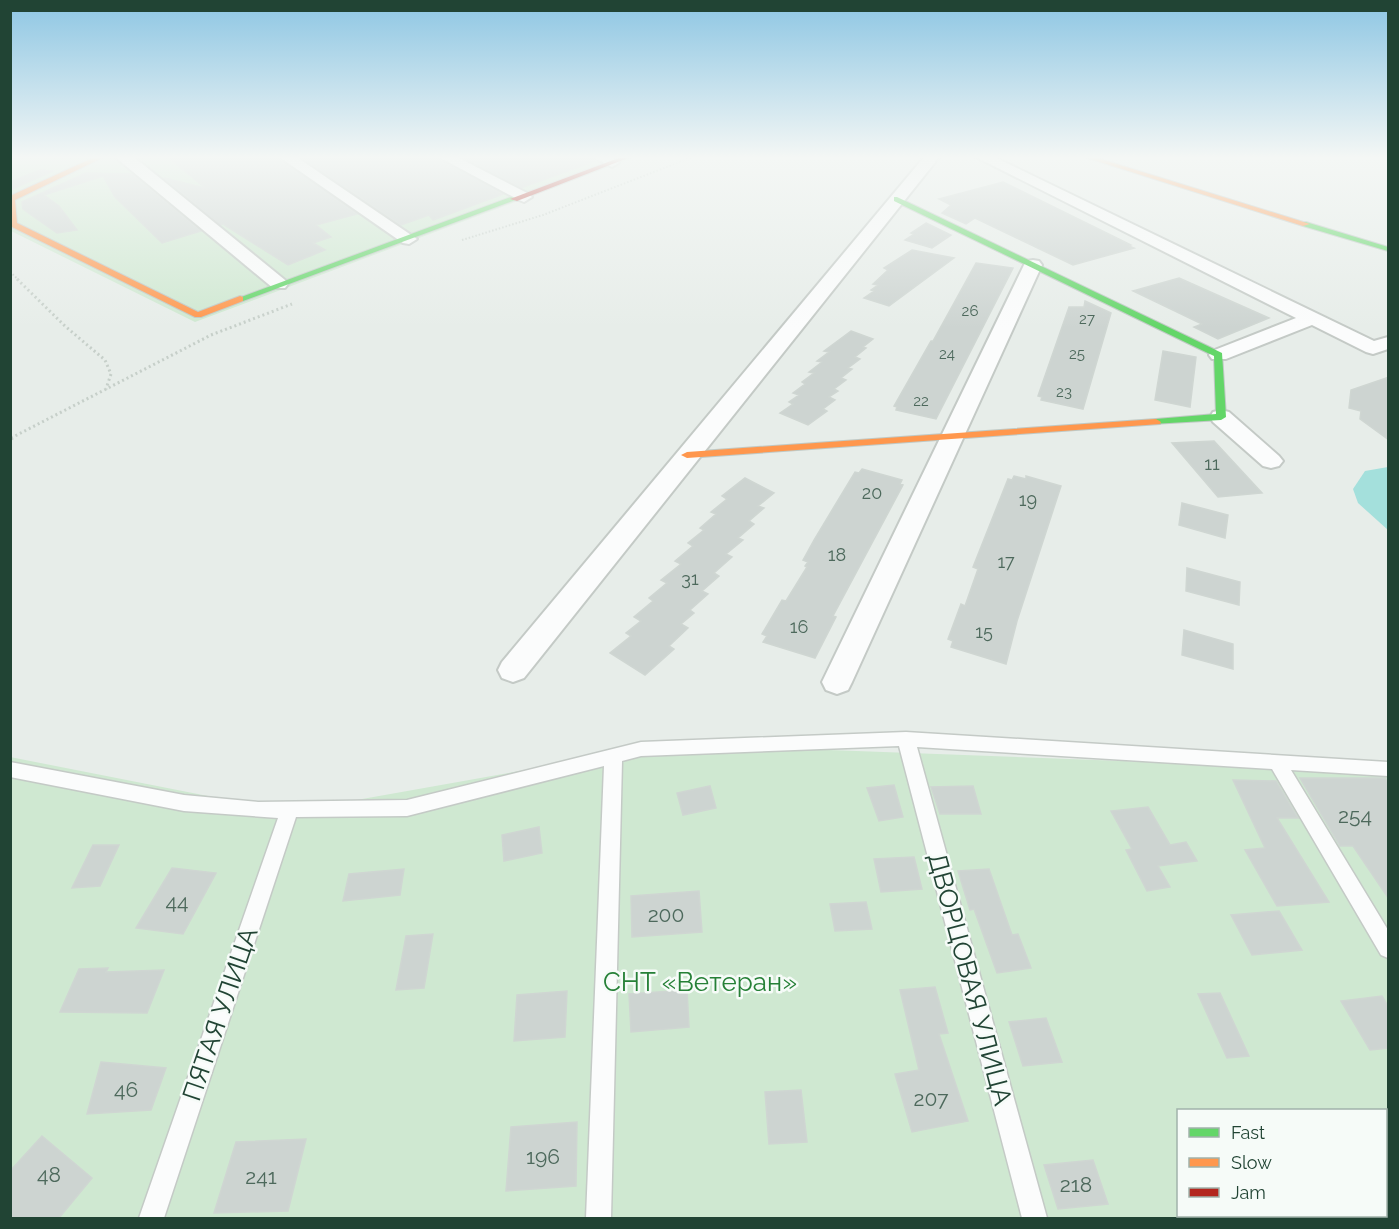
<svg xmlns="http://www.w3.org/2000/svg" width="1399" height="1229" viewBox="0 0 1399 1229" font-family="Raleway,sans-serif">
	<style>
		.green { fill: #cfe8d1; fill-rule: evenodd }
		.water { fill: #a4e0dc }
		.building { fill: #cdd4d1; stroke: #cfd6d2; stroke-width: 1.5 }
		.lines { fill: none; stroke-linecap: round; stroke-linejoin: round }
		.lane-casing { stroke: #c4cac6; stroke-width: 3 }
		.street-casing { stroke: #c4cac6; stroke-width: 4 }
		.fast-casing { stroke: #c0c9c5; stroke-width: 2 }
		.slow-casing { stroke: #c0c9c5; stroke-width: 2 }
		.jam-casing { stroke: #c0c9c5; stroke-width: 2 }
		.path-far2 { stroke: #c6cfc9; stroke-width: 2; stroke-dasharray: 1.5 2; stroke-linecap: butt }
		.path-far1 { stroke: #c6cfc9; stroke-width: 3; stroke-dasharray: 2 3; stroke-linecap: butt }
		.path { stroke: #c6cfc9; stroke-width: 4; stroke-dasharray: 3 4; stroke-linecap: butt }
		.lane { fill: #fbfcfc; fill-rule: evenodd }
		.street { fill: #fbfcfc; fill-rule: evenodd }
		.fast { fill: #63d668; fill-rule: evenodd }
		.slow { fill: #ff974d; fill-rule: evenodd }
		.jam { fill: #b3261e; fill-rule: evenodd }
		.labels { text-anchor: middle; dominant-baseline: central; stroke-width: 5; stroke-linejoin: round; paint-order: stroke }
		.far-number-label { font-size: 15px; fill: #4d695c }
		.number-label { font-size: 18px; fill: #4d695c }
		.near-number-label { font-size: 21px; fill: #4d695c }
		.near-street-label { font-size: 26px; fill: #214434; stroke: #f6fbf8 }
		.near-park-label { font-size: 26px; fill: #268037; stroke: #f6fbf8 }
	</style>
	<rect width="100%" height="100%" fill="#e7ede9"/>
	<path class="green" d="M 10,156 L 638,156 L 195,322 L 11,231 Z
		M 671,744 L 1388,771 L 1388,1218 L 11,1218 L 10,757 L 289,812 ZM 1178,1110 L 1386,1110 L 1386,1216 L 1178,1216 Z"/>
	<path class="water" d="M 1388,467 L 1388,530 L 1358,503 L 1353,489 L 1365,471 Z"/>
	<path class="building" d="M 167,156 L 276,156 L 357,214 L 316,225 L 331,237 L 313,243 L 325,250 L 288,265 L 223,224 L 220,225 L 164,178 L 205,188 Z
		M 299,156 L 435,156 L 503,194 L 433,220 L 429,215 L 401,225 Z
		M 460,156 L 589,156 L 595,161 L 521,188 Z
		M 40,170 L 53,171 L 10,190 L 10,182 Z
		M 86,173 L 132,174 L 201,231 L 162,243 L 115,197 L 103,176 L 44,195 L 59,206 L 77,230 L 57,233 L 23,209 L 22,202 Z
		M 1003,182 L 1131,245 L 1129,246 L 1134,248 L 1073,265 L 975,218 L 966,224 L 942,213 L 951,205 L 939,199 Z
		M 926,223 L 951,235 L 932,248 L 905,240 L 914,234 L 911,233 Z
		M 912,250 L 954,258 L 889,306 L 864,298 L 874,291 L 871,290 L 878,285 L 873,284 L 888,270 L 884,268 Z
		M 976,263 L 1013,268 L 936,419 L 896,410 L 897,407 L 894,406 L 931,341 L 933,341 Z
		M 1179,278 L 1269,318 L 1218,339 L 1194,327 L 1202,324 L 1133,291 Z
		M 1085,301 L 1111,313 L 1083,409 L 1041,400 L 1042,397 L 1038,396 L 1069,307 L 1084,307 Z
		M 851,331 L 873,339 L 863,347 L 866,348 L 855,357 L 860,359 L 848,368 L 852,369 L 841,378 L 846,380 L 834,389 L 838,391 L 829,397 L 835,400 L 823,409 L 827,411 L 808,425 L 780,413 L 793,404 L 789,402 L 799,395 L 793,393 L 805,384 L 802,382 L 814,373 L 809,372 L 822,362 L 817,361 L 829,352 L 824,351 Z
		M 1163,351 L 1196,357 L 1190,407 L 1155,400 Z
		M 1389,377 L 1389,440 L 1360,419 L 1361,411 L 1349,408 L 1351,390 Z
		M 1214,441 L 1262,493 L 1218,497 L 1172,443 Z
		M 862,469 L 902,480 L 900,484 L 903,485 L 833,616 L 836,617 L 815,658 L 763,642 L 767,636 L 762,634 L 782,600 L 786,601 L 807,567 L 805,566 L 808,562 L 803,560 L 814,540 L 855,472 L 859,473 Z
		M 1014,476 L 1026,479 L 1026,476 L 1061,486 L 1017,621 L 1006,664 L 951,647 L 953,641 L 948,639 L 961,604 L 965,606 L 978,569 L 973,567 L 1008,479 L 1012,480 Z
		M 745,478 L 774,493 L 758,506 L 764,508 L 749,521 L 754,524 L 738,538 L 743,540 L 726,554 L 732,557 L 714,573 L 719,576 L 702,591 L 708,594 L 690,610 L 694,613 L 681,624 L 688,628 L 669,646 L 674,649 L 645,675 L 610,653 L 631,636 L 626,633 L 641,621 L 634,617 L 653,601 L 649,598 L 667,583 L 661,580 L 681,564 L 675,561 L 693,546 L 688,543 L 704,530 L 700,528 L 716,514 L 711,512 L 727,499 L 722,496 Z
		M 1182,503 L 1228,515 L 1225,538 L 1179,525 Z
		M 1187,568 L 1240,582 L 1239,605 L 1186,591 Z
		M 1184,630 L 1233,644 L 1233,669 L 1182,655 Z
		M 1300,778 L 1385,778 L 1389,784 L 1389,899 L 1353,846 L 1340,846 Z
		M 1233,780 L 1276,781 L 1298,818 L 1277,818 L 1329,902 L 1277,906 L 1245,850 L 1265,848 Z
		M 894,785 L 903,817 L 879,821 L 867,788 Z
		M 710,786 L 716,808 L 683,815 L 677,793 Z
		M 973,786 L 981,814 L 940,814 L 931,787 Z
		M 1148,807 L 1170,845 L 1186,842 L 1197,861 L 1158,866 L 1170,887 L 1147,891 L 1126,850 L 1132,849 L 1111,811 Z
		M 539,827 L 542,853 L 504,861 L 502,835 Z
		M 93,845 L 119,845 L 100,886 L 72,888 Z
		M 914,857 L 922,889 L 881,892 L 874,859 Z
		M 172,868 L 216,873 L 183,934 L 136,928 Z
		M 404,869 L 400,895 L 343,901 L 349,874 Z
		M 989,869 L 1012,935 L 1018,934 L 1031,968 L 997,973 L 974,909 L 970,910 L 958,871 Z
		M 699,891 L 702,932 L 632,937 L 631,896 Z
		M 866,902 L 872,929 L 835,931 L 830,904 Z
		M 1279,911 L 1302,950 L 1252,955 L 1231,915 Z
		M 433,934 L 424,988 L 396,990 L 406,936 Z
		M 108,968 L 106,972 L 164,970 L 147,1013 L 60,1012 L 79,969 Z
		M 935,987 L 948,1033 L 939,1034 L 968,1121 L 912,1132 L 895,1074 L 919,1070 L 900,990 Z
		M 687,990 L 689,1027 L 631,1032 L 629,994 Z
		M 567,991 L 565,1037 L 514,1041 L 517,995 Z
		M 1220,993 L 1249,1056 L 1227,1058 L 1198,994 Z
		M 1382,996 L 1389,1008 L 1389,1048 L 1370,1050 L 1341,1001 Z
		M 1046,1018 L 1062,1062 L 1023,1066 L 1009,1022 Z
		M 101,1062 L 166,1068 L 151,1110 L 87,1114 Z
		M 801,1090 L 807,1142 L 769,1144 L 765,1092 Z
		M 577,1122 L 576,1186 L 506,1191 L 511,1127 Z
		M 42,1136 L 92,1178 L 59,1218 L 10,1218 L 10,1171 Z
		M 306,1139 L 288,1211 L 214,1213 L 236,1142 Z
		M 1093,1160 L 1108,1204 L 1058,1209 L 1044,1165 Z"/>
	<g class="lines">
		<g class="lane-casing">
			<path id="lane" d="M 906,732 L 1388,762 L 1388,776 L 1291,770 L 1388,930 L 1388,958 L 1381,955 L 1272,769 L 917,747 L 1047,1218 L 1022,1218 L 899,746 L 641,756 L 622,761 L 611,1218 L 586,1218 L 604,766 L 407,816 L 296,817 L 164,1218 L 139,1218 L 278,818 L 184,811 L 10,777 L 10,762 L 184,795 L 258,802 L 407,800 L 641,742 Z"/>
		</g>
		<g class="street-casing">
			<path id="street" d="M 114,156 L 134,157 L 285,280 L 288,284 L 285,288 L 273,288 Z
				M 278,156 L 295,156 L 417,239 L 409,244 L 403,243 Z
				M 437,156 L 455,156 L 529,194 L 532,197 L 524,202 L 519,200 Z
				M 591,156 L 609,156 L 619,163 L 612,167 Z
				M 925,156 L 940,156 L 524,678 L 513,682 L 502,678 L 498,670 L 502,662 Z
				M 974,156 L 992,156 L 1374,341 L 1388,337 L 1388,349 L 1373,354 L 1366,352 L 1312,325 L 1226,359 L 1212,359 L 1209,355 L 1212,351 L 1296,318 Z
				M 1033,260 L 1039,261 L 1042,265 L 852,682 L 848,690 L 837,694 L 826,690 L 822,682 L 1024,265 L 1027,261 Z
				M 1221,410 L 1229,412 L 1279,456 L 1283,461 L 1279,466 L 1271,468 L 1263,466 L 1213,422 L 1210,417 L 1213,412 Z"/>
		</g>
		<g class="fast-casing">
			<path id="fast" d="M 511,197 L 518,199 L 243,301 L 236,299 Z
				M 897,197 L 1222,353 L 1226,417 L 1221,420 L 1152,424 L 1151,422 L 1156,419 L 1216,414 L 1214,356 L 894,201 L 894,197 Z
				M 1306,222 L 1388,247 L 1388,251 L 1303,226 L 1303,222 Z"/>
		</g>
		<g class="slow-casing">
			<path id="slow" d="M 97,156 L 106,156 L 15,200 L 17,223 L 198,312 L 240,296 L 243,297 L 243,301 L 201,317 L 195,317 L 10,226 L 10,196 Z
				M 1081,156 L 1091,156 L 1310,224 L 1303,226 Z
				M 1156,419 L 1161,422 L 1160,424 L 687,458 L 681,455 L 687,452 Z"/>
		</g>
		<g class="jam-casing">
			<path id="jam" d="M 624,156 L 633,156 L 517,201 L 510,199 Z"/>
		</g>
		<path class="path-far2" d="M 462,240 L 543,215 L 695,156
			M 10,272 L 19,280"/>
		<path class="path-far1" d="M 17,279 L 65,326 L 105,360 L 111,374 L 106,389
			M 11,438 L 211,335 L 292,304"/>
		<path class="path" d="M 10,439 L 14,437"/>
		<use href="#lane" class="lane"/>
		<use href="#street" class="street"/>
		<use href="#fast" class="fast"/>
		<use href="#slow" class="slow"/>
		<use href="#jam" class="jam"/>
	</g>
	<linearGradient id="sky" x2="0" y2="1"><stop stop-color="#8dc6e3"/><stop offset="0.48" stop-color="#f4f7f5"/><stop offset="1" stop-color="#f4f7f5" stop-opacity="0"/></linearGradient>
	<rect width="1399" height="328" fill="url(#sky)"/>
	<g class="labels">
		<g class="far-number-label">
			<text x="970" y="311">26</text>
			<text x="1087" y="319">27</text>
			<text x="947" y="354">24</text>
			<text x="1077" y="354">25</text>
			<text x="1064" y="392">23</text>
			<text x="921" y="401">22</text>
		</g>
		<g class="number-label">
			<text x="1212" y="463">11</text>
			<text x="872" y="492">20</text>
			<text x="1028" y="499">19</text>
			<text x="837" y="554">18</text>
			<text x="1006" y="561">17</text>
			<text x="690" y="578">31</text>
			<text x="799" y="626">16</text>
			<text x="984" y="631">15</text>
		</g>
		<g class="near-number-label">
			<text x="1355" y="815">254</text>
			<text x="177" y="901">44</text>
			<text x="666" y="914">200</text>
			<text x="126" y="1089">46</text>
			<text x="931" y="1098">207</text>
			<text x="543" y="1156">196</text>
			<text x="49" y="1174">48</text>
			<text x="261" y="1176">241</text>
			<text x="1076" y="1184">218</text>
		</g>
		<g class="near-street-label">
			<text transform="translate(970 979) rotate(75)">ДВОРЦОВАЯ УЛИЦА</text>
			<text transform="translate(220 1014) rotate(-71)">ПЯТАЯ УЛИЦА</text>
		</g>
		<g class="near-park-label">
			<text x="700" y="982">СНТ «Ветеран»</text>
		</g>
	</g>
	<rect width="1399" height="1229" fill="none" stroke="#214434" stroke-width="24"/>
	<rect x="1177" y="1109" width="210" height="108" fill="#f6fbf8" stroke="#a1b2aa" stroke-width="1.5"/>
	<rect x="1189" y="1128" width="30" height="9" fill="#63d668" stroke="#a1b2aa" stroke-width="1.5"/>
	<text x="1231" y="1139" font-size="18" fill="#214434">Fast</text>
	<rect x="1189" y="1158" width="30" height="9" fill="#ff974d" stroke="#a1b2aa" stroke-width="1.5"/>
	<text x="1231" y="1169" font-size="18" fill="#214434">Slow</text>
	<rect x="1189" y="1188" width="30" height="9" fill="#b3261e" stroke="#a1b2aa" stroke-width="1.5"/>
	<text x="1231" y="1199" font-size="18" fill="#214434">Jam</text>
</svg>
